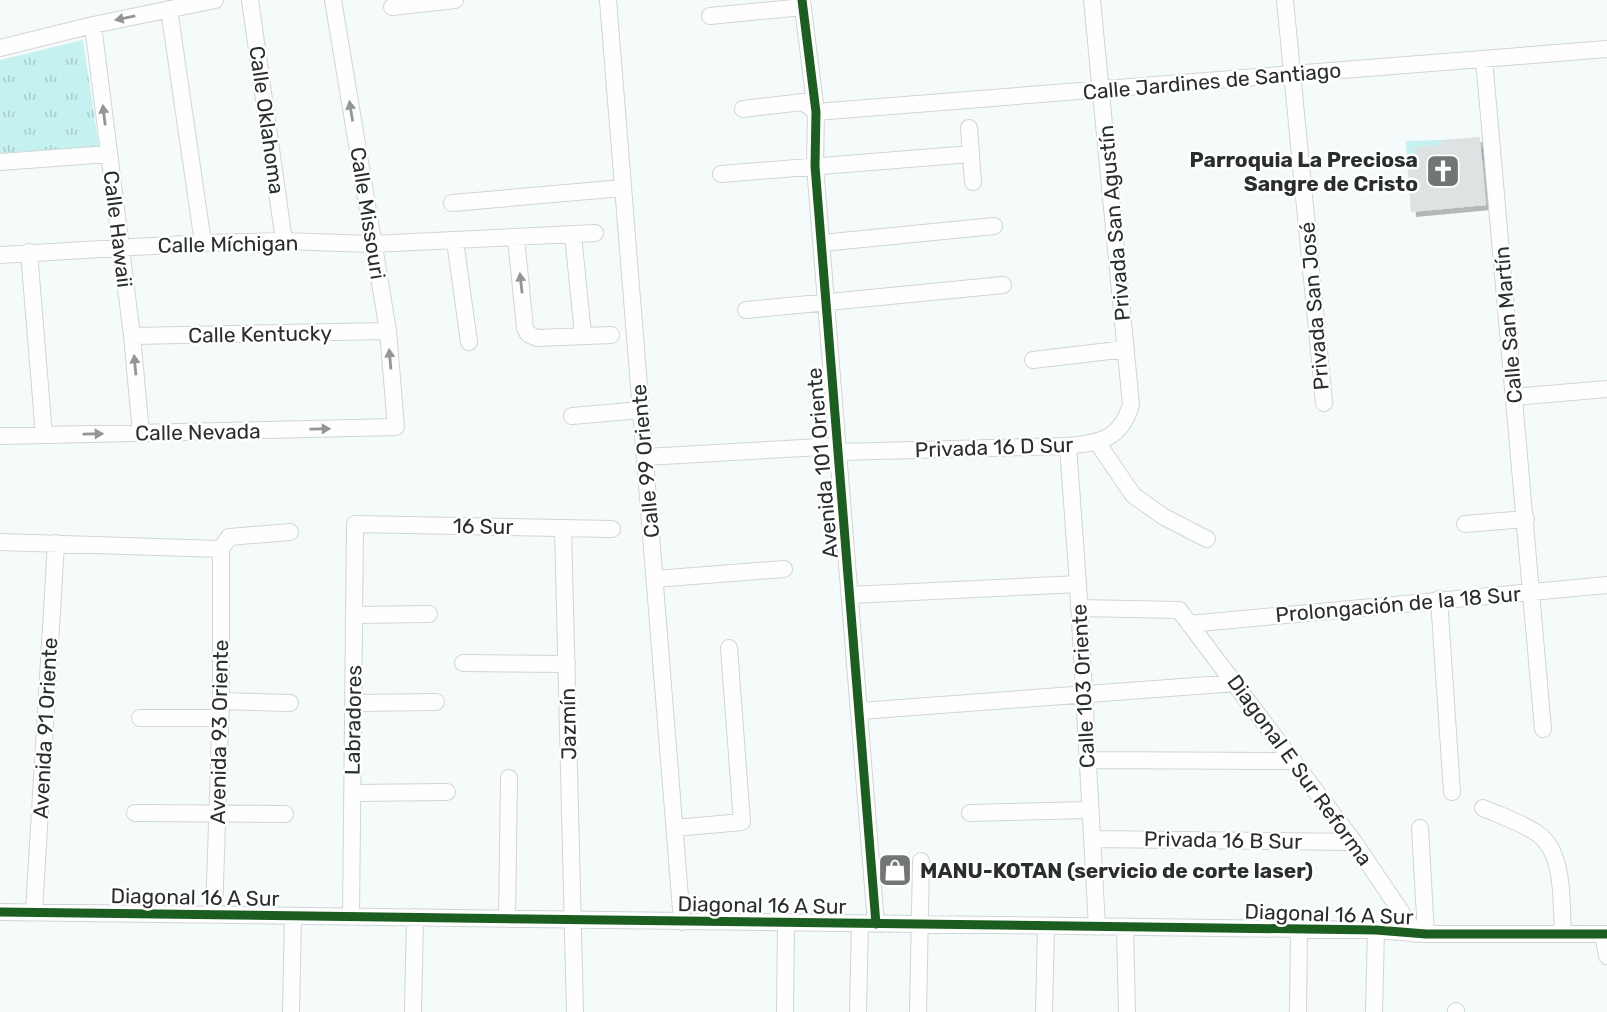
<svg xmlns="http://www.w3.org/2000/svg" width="1607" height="1012" viewBox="0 0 1607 1012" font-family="Rubik,sans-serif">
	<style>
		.grass { fill: url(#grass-tufts) }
		.building { fill: #dee2e2; filter: url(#shadow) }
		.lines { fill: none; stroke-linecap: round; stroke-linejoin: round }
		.minor-casing { stroke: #d1d5d5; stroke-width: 18 }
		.minor { stroke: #fefefe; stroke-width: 16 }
		.cycleway-casing { stroke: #fff; stroke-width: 13 }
		.cycleway { stroke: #1b5e20; stroke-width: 9 }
		.oneway { fill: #949696 }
		.labels { text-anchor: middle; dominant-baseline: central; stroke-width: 5; stroke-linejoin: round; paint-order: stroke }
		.street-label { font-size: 21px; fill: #2a2e2e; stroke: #fff }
		.poi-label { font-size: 21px; font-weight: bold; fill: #2a2e2e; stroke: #fff; text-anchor: end }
	</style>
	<defs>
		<pattern id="grass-tufts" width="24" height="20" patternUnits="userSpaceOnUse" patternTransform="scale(1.75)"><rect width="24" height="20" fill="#c5f2f0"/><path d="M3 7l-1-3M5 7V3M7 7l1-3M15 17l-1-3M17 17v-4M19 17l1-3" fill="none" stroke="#a9d0ce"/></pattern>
		<filter id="shadow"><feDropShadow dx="5" dy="5" stdDeviation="0" flood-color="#0004"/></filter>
	</defs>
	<rect width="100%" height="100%" fill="#f5fafa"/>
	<path class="grass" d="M 83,40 L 99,147 L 0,153 L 0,60 Z
		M 1441,140 L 1442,152 L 1490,148 L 1492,162 L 1407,160 L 1406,141 Z"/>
	<path class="building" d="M 1480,137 L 1486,205 L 1411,212 L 1407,160 L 1416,160 L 1416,147 L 1441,145 L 1441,140 Z"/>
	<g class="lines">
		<g class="minor-casing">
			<path id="minor" d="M 250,0 L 284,241
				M 608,0 L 682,922
				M 802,0 L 816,112 L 815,166 L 876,924
				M 1285,0 L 1324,403
				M 392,7 L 455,0
				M 169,9 L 203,243
				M 710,16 L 803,7
				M 93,25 L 132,336 L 141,433
				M 0,48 L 93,25 L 215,0
				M 1484,59 L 1543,729
				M 743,109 L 803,102 L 816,112
				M 816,112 L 1607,49
				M 969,128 L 973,182
				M 0,162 L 109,154
				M 721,174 L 971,154
				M 452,203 L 623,188
				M 573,235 L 583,335
				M 516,238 L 525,328 L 528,334 L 537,338 L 611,335
				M 455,241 L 469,342
				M 822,243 L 994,226
				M 29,252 L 44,435
				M 0,255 L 203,243 L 284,241 L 372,244 L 595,233
				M 746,310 L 1003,285
				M 132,336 L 388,331
				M 1033,360 L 1126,349
				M 1514,397 L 1607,389
				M 572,416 L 641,410
				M 0,436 L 396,427 L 388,331 L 333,0
				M 1097,442 L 1133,495 L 1164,517 L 1207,539
				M 1068,446 L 1078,584 L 1097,927
				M 839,452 L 1068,446 C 1101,442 1120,440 1131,405 L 1092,0
				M 645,457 L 838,446
				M 1465,524 L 1526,519
				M 563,528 L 575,1012
				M 0,542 L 221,549
				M 221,549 L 229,537 L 290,532
				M 655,579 L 784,569
				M 850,595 L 1078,584
				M 1439,599 L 1452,792
				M 1079,608 L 1179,610 L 1354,842 L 1416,934
				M 355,615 L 429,614
				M 1189,624 L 1607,585
				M 463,663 L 567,664
				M 221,701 L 290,703
				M 353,703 L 436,702
				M 860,711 L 1236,683
				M 140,718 L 220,718
				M 1088,760 L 1294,761
				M 352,793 L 447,792
				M 1483,808 C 1501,816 1523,823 1538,834 C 1565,853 1561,904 1563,933
				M 135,813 L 285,814
				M 970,813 L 1090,810
				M 675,828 L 742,822 L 729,648
				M 1420,828 L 1426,934
				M 1092,839 L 1354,842
				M 0,912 L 1376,930 L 1426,934 L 1607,934
				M 34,912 L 56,543
				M 214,915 L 221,701 L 221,549
				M 351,917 L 355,524 L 612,529
				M 507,919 L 509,778
				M 1125,927 L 1127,1012
				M 1603,934 L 1607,956
				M 858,1010 L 860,924
				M 1456,1011 L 1456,1012
				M 291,1012 L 293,916
				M 413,1012 L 415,917
				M 785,1012 L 786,922
				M 918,1012 L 921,861
				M 1044,1012 L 1046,926
				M 1298,1012 L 1299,929
				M 1374,1012 L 1376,930"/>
		</g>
		<use href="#minor" class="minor"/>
		<g class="cycleway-casing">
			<path id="cycleway" d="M 802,0 L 816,112 L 815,166 L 876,924
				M 0,912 L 1376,930 L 1426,934 L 1607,934"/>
		</g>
		<use href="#cycleway" class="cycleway"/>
	</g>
	<defs><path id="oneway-solid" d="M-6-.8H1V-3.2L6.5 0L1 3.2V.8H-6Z" transform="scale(1.75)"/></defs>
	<g class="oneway">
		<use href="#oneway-solid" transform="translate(125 18) rotate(168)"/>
		<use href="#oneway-solid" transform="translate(351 111) rotate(-99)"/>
		<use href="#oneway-solid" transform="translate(104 115) rotate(-97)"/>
		<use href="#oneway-solid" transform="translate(521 283) rotate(-96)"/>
		<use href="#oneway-solid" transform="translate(390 359) rotate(-95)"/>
		<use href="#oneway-solid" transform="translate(135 365) rotate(-95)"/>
		<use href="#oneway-solid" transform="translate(320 429) rotate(-1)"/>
		<use href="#oneway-solid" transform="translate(93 434) rotate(-1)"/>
	</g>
	<defs>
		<g id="church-square" transform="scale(1.75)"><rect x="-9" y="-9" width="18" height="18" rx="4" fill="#717575" stroke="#fff"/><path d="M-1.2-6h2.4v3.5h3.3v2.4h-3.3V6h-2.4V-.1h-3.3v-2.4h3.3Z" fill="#fff"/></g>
		<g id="shop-square" transform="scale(1.75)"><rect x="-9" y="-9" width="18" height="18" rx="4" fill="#717575" stroke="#fff"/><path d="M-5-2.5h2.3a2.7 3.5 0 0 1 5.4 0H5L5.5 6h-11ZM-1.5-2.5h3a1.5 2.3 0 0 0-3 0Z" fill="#fff"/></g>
	</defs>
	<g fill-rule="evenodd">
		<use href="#church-square" x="1443" y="171"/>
		<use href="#shop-square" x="895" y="870"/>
	</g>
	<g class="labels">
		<g class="street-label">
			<text transform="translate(1212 81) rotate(-5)">Calle Jardines de Santiago</text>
			<text transform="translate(267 120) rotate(82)">Calle Oklahoma</text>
			<text transform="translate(368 213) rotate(81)">Calle Missouri</text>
			<text transform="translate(1114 223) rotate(-95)">Privada San Agustín</text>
			<text transform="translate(118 229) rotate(83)">Calle Hawaii</text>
			<text transform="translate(228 244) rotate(-1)">Calle Míchigan</text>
			<text transform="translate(1314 306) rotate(-95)">Privada San José</text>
			<text transform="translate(1508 325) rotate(-95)">Calle San Martín</text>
			<text transform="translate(260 334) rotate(-1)">Calle Kentucky</text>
			<text transform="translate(198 432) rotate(-1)">Calle Nevada</text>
			<text transform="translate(994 447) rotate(-2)">Privada 16 D Sur</text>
			<text transform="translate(645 461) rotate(-95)">Calle 99 Oriente</text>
			<text transform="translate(822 463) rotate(-95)">Avenida 101 Oriente</text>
			<text transform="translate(483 526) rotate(1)">16 Sur</text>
			<text transform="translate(1398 604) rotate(-5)">Prolongación de la 18 Sur</text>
			<text transform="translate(1083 686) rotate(-93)">Calle 103 Oriente</text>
			<text transform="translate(353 720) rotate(-89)">Labradores</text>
			<text transform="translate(568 724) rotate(-91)">Jazmín</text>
			<text transform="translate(45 728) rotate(-87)">Avenida 91 Oriente</text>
			<text transform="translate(219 732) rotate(-89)">Avenida 93 Oriente</text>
			<text transform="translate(1300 770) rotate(54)">Diagonal E Sur Reforma</text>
			<text transform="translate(1223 840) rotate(1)">Privada 16 B Sur</text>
			<text transform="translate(195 897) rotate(1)">Diagonal 16 A Sur</text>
			<text transform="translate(762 905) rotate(1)">Diagonal 16 A Sur</text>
			<text transform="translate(1329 914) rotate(2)">Diagonal 16 A Sur</text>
		</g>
		<g class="poi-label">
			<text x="1418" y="159">Parroquia La Preciosa<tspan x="1418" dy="24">Sangre de Cristo</tspan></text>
			<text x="920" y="870" text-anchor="start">MANU-KOTAN (servicio de corte laser)</text>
		</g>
	</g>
</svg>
